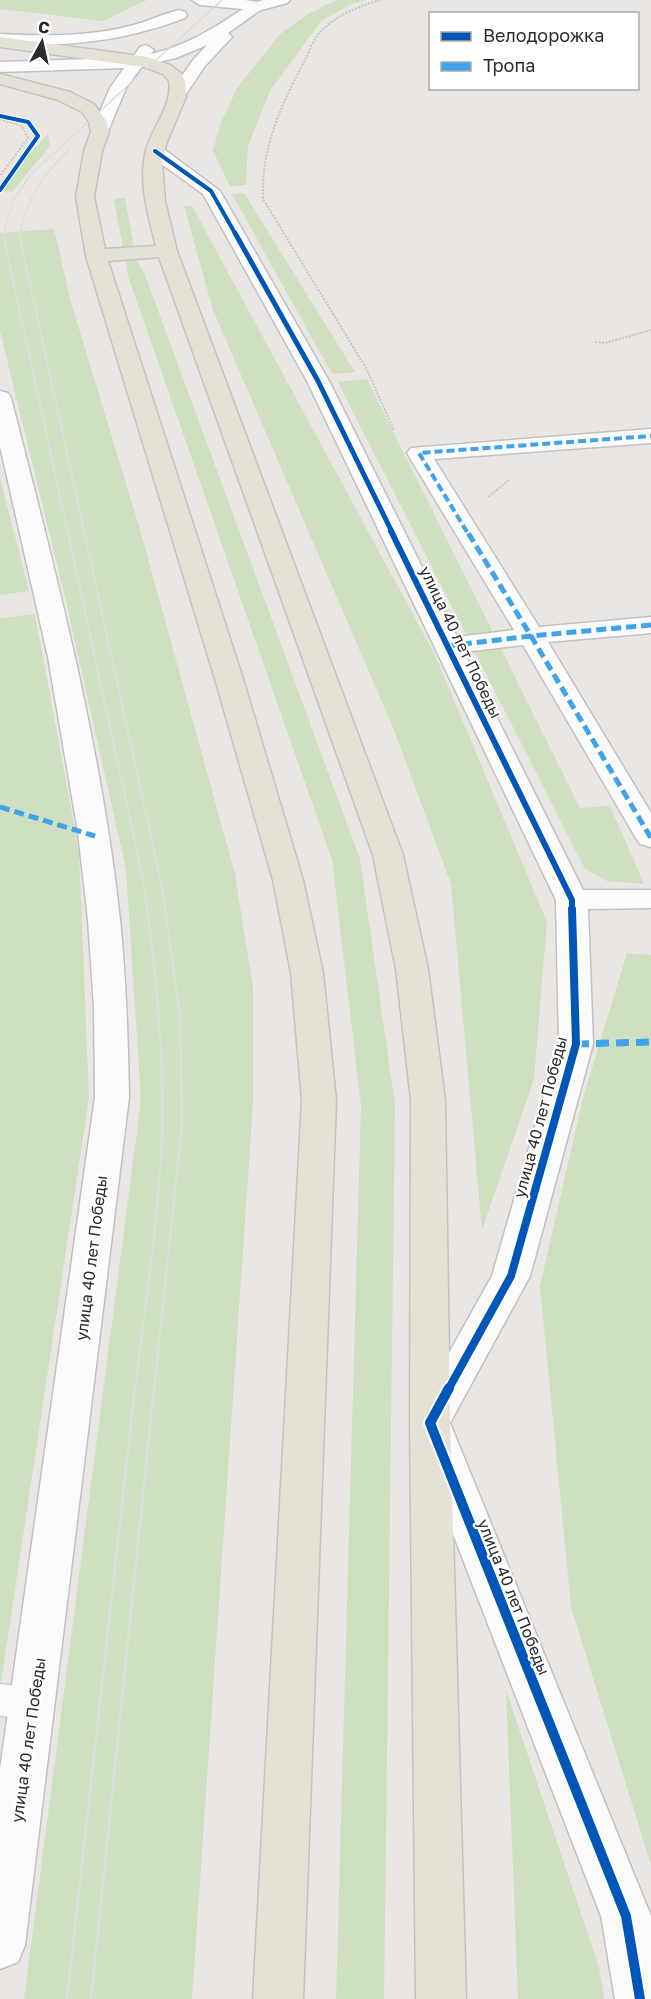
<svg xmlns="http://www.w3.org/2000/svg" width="651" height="1999" viewBox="0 0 651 1999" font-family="'Golos Text',sans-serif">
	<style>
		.green { fill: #cfe0c0 }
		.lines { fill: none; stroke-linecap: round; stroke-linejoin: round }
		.lane-casing { stroke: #c2c1c1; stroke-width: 2 }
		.street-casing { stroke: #c2c1c1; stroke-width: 3 }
		.secondary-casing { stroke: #c2c1c1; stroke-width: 3 }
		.primary-casing { stroke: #c5c4c2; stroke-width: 3 }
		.path { stroke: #c7c7c6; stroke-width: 2; stroke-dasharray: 2 1.5; stroke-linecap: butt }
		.lane { fill: #fcfbfb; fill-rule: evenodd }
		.street { fill: #fcfbfb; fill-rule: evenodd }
		.secondary { fill: #fcfbfb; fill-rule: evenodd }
		.primary { fill: #e5e1d7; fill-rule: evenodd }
		.tram-far1 { stroke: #dedee0; stroke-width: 1.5 }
		.tram { stroke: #dedee0; stroke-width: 2 }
		.quiet-far2 { stroke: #3ea3eb; stroke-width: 4; stroke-dasharray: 8 4; stroke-linecap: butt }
		.quiet-far1 { stroke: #3ea3eb; stroke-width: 5; stroke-dasharray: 10 5; stroke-linecap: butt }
		.quiet { stroke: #3ea3eb; stroke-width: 7; stroke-dasharray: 13 7; stroke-linecap: butt }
		.cycleway-far4-casing { stroke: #fff; stroke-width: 6 }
		.cycleway-far3-casing { stroke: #fff; stroke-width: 8 }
		.cycleway-far2-casing { stroke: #fff; stroke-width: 9 }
		.cycleway-far1-casing { stroke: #fff; stroke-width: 12 }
		.cycleway-casing { stroke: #fff; stroke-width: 14 }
		.cycleway-far4 { stroke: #0057b8; stroke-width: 4 }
		.cycleway-far3 { stroke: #0057b8; stroke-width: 5 }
		.cycleway-far2 { stroke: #0057b8; stroke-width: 6 }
		.cycleway-far1 { stroke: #0057b8; stroke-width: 8 }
		.cycleway { stroke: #0057b8; stroke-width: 10 }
		.labels { text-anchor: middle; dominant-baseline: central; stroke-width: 4.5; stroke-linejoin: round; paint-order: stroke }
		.street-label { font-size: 16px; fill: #2c2c2c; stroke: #fff }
	</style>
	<rect width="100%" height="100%" fill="#e9e6e3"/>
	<path class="green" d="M 0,0 L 147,0 L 103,21 L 0,9 Z
		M 336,0 L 366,0 L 354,3 L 321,21 L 270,91 L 248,146 L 246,185 L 230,186 L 213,151 L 220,125 L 237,88 L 280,34 L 308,14 Z
		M 48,134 L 50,146 L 12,192 L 3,191 L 26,158 Z
		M 244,193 L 355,372 L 332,374 L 232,194 Z
		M 125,198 L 134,248 L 123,249 L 114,199 Z
		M 184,206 L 192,206 L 435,655 L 547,922 L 534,1079 L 482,1230 L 451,884 L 394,730 L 213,310 Z
		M 54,229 L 71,302 L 141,533 L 235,874 L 253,988 L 253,1104 L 192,1999 L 24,1999 L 141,1100 L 126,869 L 65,597 L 0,331 L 0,233 Z
		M 135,258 L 145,275 L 360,859 L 395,1105 L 384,1999 L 336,1999 L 361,1105 L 332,860 L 128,276 L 126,259 Z
		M 367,379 L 580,808 L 610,806 L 644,884 L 607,881 L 585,869 L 338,382 Z
		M 0,478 L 29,591 L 0,595 Z
		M 35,614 L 79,851 L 89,1098 L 0,1689 L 0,618 Z
		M 627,953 L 651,955 L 651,1865 L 571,1607 L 540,1286 L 583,1098 Z
		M 506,1690 L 599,1967 L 604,1999 L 518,1999 Z"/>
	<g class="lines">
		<g class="lane-casing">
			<path id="lane" d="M 0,1684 L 33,1687 L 45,1692 L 51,1703 L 45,1714 L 33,1719 L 0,1716 Z"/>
		</g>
		<g class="street-casing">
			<path id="street" d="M 264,0 L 290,0 L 287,3 L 258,11 L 250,6 L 253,3 Z
				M 155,146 L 161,147 L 220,191 L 329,381 L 457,637 L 514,630 L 407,453 L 411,448 L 651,429 L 651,443 L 434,459 L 539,627 L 651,617 L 651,633 L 548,642 L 651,813 L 651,847 L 640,844 L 636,838 L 523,645 L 464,652 L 583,890 L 651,890 L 651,908 L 588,909 L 593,1044 L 530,1276 L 450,1423 L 651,1916 L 651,1999 L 615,1999 L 601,1916 L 410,1423 L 492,1276 L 559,1044 L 556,900 L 307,381 L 203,194 L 149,155 L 146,151 L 149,147 Z
				M 0,391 L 8,393 L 11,398 C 55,570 101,743 120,920 C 126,979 128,1038 129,1097 L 25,1945 L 18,1962 L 0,1969 L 0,1769 L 95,1097 L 94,1008 L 88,920 L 78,832 L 48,657 L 0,446 Z"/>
		</g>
		<g class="secondary-casing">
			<path id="secondary" d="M 192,0 L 245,0 L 263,3 L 266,6 L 228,33 L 232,37 L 205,66 L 184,97 L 172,97 L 170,93 L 193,60 L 207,45 L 176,58 L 143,65 L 126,88 L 106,136 L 94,136 L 91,132 L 110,88 L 124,68 L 0,72 L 0,62 L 123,58 L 133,57 L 140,47 L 146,45 L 154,50 L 151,54 C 186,46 214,28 243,9 L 200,5 Z
				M 179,10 L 185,12 L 187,15 L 185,18 C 121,42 67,47 0,44 L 0,34 C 44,36 88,37 130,26 C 147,22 162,14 179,10 Z"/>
		</g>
		<g class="primary-casing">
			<path id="primary" d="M 0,37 L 147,57 L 170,65 L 181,73 L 185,81 L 186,97 L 166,144 L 162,164 L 165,201 L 177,251 L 403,855 L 428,969 L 445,1100 L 450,1423 L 466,1999 L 416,1999 L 410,1423 L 411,1100 L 396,969 L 373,855 L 159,257 L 108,261 L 243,679 L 303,880 L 323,973 L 336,1100 L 303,1999 L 253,1999 L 302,1100 L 291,973 L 273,880 L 215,679 L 86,256 L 76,197 L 84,151 L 91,132 L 89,122 L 82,112 L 58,100 L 0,84 L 0,74 L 70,92 L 94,104 L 107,122 L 109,132 L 102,151 L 94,197 L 105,249 L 156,246 C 148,215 138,182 146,150 C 152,127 173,106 169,81 L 163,74 L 144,67 L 0,47 Z"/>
		</g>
		<path class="path" d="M 380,0 C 360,6 339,14 323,29 C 314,37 310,50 305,60 C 281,105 261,148 263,199 L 366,368 L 394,430
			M 0,119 L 22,126 L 28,138 L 0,176
			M 595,342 L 605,343 L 651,330
			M 488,497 L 509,480"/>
		<use href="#lane" class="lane"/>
		<use href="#street" class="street"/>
		<use href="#secondary" class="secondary"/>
		<use href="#primary" class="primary"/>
		<path class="tram-far1" d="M 69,150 C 42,175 28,198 19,234 L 162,887 L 180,1016 L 182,1124 L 154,1390
			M 135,1390 C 145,1305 159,1218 162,1132 C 164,1047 155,963 143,879 L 3,234 L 14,199 L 31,174 L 222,0"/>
		<path class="tram" d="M 67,1999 L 135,1388
			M 91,1999 L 154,1388"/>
		<path class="quiet-far2" d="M 467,532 L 419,453 L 651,436"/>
		<path class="quiet-far1" d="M 651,625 L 531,636 L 651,838
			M 447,646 L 531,636 L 467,531
			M 0,807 L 95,836"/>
		<path class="quiet" d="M 576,1044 L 651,1042"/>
		<g class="cycleway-far4-casing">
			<path id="cycleway-far4" d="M 0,116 L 28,122 L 38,136 L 0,190
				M 155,151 L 211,191 L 236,235"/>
		</g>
		<g class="cycleway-far3-casing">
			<path id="cycleway-far3" d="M 235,233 L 318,381 L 392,532"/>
		</g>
		<g class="cycleway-far2-casing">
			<path id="cycleway-far2" d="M 391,531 L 572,900 L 572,910"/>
		</g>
		<g class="cycleway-far1-casing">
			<path id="cycleway-far1" d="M 448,1390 L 511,1276 L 576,1044 L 572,909"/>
		</g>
		<g class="cycleway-casing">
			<path id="cycleway" d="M 449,1388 L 430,1423 L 626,1916 L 640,1999"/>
		</g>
		<use href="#cycleway-far4" class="cycleway-far4"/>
		<use href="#cycleway-far3" class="cycleway-far3"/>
		<use href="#cycleway-far2" class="cycleway-far2"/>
		<use href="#cycleway-far1" class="cycleway-far1"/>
		<use href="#cycleway" class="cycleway"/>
	</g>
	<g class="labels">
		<g class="street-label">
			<text transform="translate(461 642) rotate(64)">улица 40 лет Победы</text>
			<text transform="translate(540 1117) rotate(-75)">улица 40 лет Победы</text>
			<text transform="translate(91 1258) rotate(-83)">улица 40 лет Победы</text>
			<text transform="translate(514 1597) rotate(68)">улица 40 лет Победы</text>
			<text transform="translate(28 1740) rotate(-82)">улица 40 лет Победы</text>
		</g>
	</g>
	<rect x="429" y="12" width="210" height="78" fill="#ffffff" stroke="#ababab" stroke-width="1.5"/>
	<rect x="441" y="32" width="30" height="9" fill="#0057b8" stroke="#ababab" stroke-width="1.5"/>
	<text x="483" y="42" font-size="18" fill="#2c2c2c">Велодорожка</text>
	<rect x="441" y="62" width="30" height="9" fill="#3ea3eb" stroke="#ababab" stroke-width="1.5"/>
	<text x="483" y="72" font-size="18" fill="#2c2c2c">Тропа</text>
	<g transform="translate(42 42) rotate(8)" stroke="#ffffff" stroke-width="4.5" paint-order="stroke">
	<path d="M0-4.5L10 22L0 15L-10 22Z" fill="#2c2c2c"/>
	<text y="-9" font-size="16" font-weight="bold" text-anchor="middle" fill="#2c2c2c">С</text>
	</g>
</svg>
